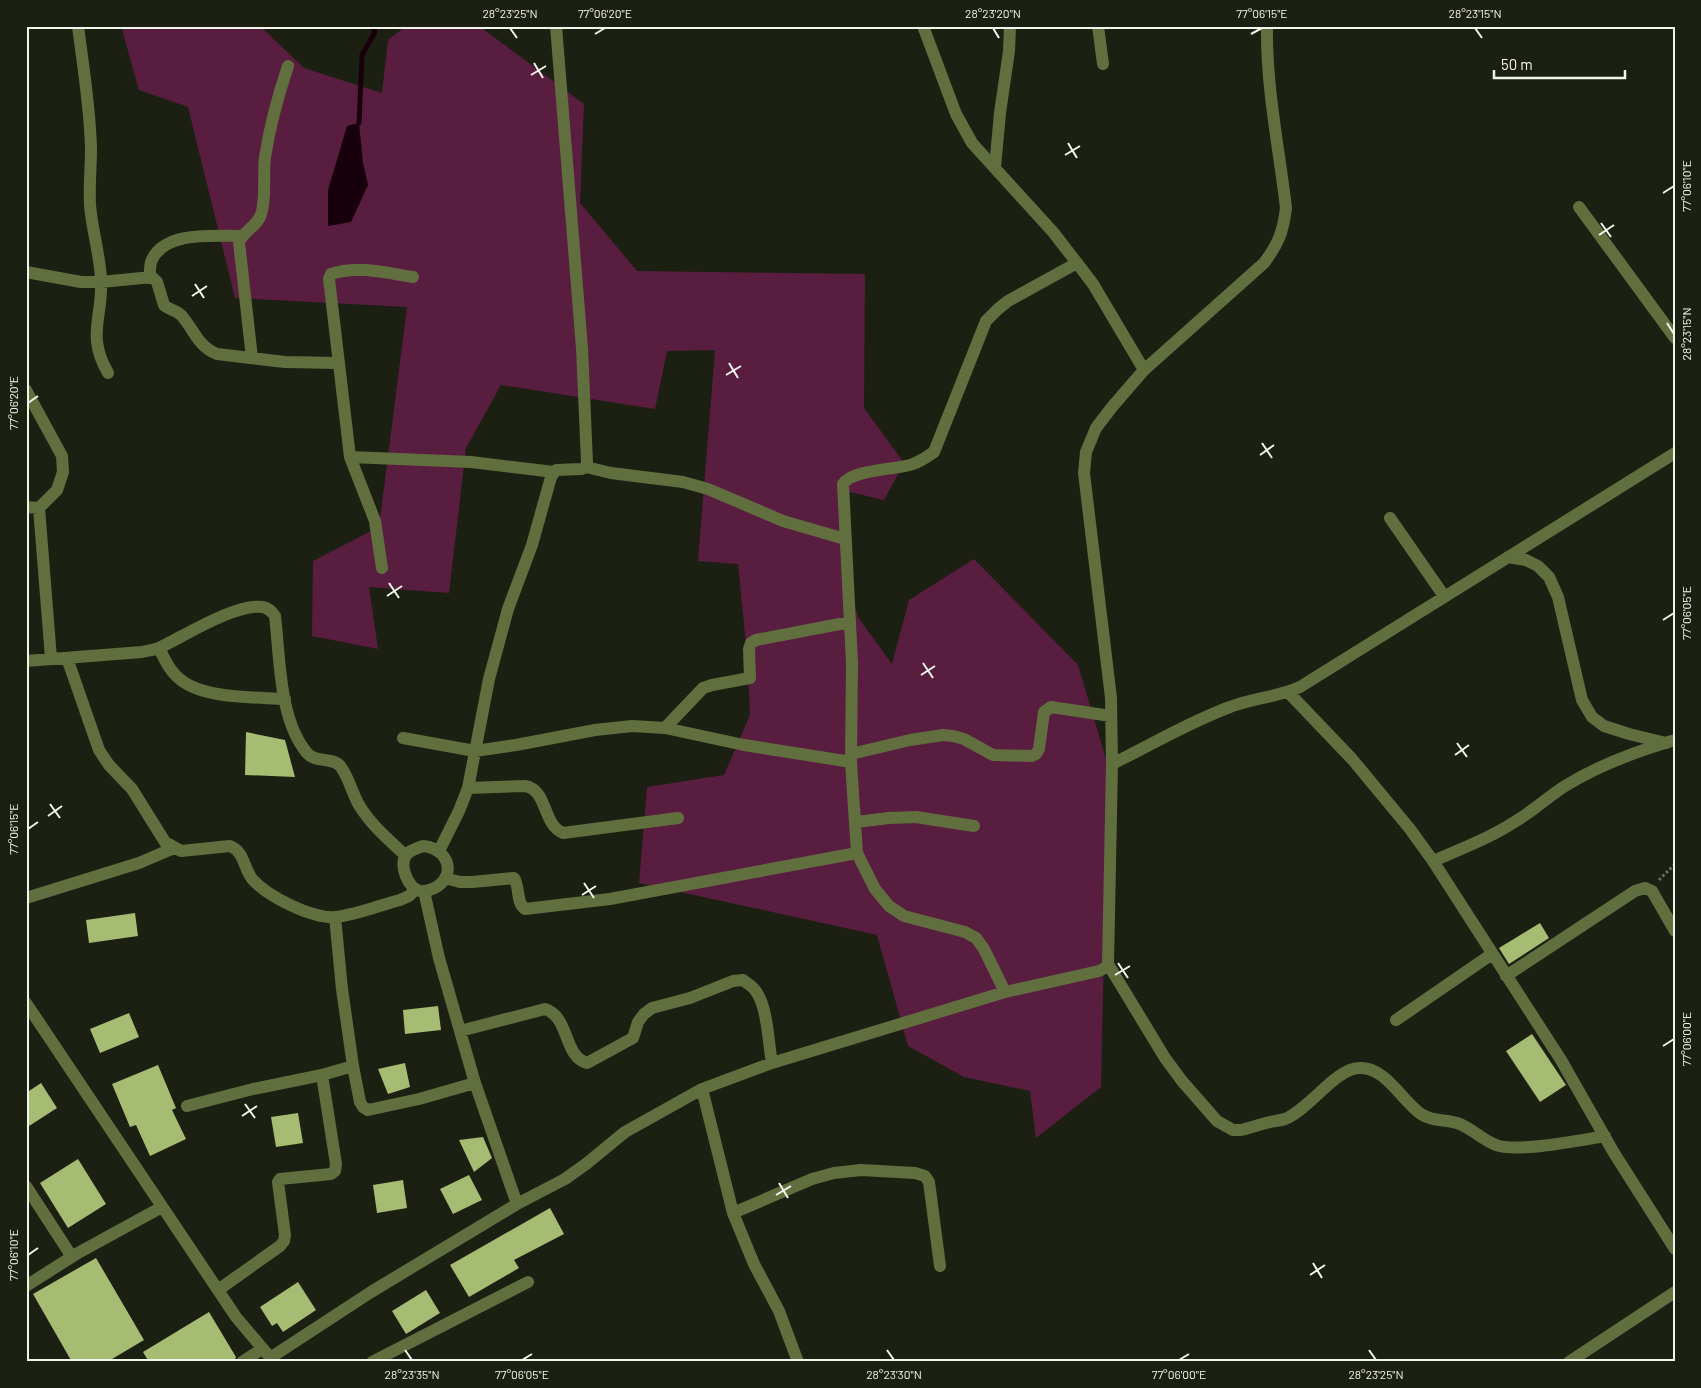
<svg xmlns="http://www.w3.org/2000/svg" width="1701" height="1388" viewBox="0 0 1701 1388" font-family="Barlow,sans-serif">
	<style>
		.green { fill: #591d3f }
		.water { fill: #17000b }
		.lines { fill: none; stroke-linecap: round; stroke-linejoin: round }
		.stream { stroke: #17000b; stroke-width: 5 }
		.building { fill: #a6bc73 }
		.path { stroke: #6b6f62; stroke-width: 3; stroke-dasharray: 2.5 2.5; stroke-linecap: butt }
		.minor { stroke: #616f3f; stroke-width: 12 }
		.ticks { fill: none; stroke: #f2f5ec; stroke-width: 2 }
		.neatline { fill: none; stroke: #f2f5ec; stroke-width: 2 }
		.ticks-label { font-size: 12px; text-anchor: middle; fill: #f2f5ec }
	</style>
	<rect width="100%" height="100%" fill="#1c2012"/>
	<path class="green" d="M 121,26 L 260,26 L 304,68 L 382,93 L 388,40 L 406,26 L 479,26 L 584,104 L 580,203 L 637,271 L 865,274 L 864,408 L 904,463 L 884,500 L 841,490 L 841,565 L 858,617 L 892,664 L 909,600 L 974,559 L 1078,665 L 1108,766 L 1101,1087 L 1036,1138 L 1030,1091 L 964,1077 L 908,1046 L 877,935 L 639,883 L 647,787 L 724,775 L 750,715 L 748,665 L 738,564 L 698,561 L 715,350 L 667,351 L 655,409 L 501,385 L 466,448 L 449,593 L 369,587 L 378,649 L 312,636 L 313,561 L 379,527 L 407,307 L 235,298 L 188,107 L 139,90 Z"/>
	<path class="water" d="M 359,123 L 363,163 L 368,185 L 351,222 L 328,226 L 328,190 L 347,126 Z"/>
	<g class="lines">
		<path class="stream" d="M 359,123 L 362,55 L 375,32 L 372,26"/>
	</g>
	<path class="building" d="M 246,732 L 285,740 L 295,777 L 245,775 Z
		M 135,913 L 138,936 L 89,943 L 86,920 Z
		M 1540,923 L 1549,938 L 1509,964 L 1499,948 Z
		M 438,1006 L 441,1030 L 405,1034 L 403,1010 Z
		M 129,1013 L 139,1037 L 100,1053 L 90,1029 Z
		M 1532,1034 L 1566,1085 L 1540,1102 L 1506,1051 Z
		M 405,1063 L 410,1087 L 388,1094 L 378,1069 Z
		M 158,1065 L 176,1108 L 172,1110 L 186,1139 L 150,1156 L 136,1125 L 130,1127 L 112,1084 Z
		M 41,1083 L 57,1108 L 26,1128 L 26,1093 Z
		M 298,1113 L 303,1143 L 276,1147 L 271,1117 Z
		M 483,1137 L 492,1158 L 474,1172 L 459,1140 Z
		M 78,1159 L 106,1204 L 68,1228 L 40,1183 Z
		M 469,1175 L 482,1200 L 453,1214 L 440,1189 Z
		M 403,1180 L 407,1208 L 377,1213 L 373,1185 Z
		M 550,1208 L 564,1234 L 514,1260 L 519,1268 L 469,1297 L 450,1265 Z
		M 96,1258 L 144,1340 L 107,1362 L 72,1362 L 33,1294 Z
		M 298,1282 L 316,1310 L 283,1332 L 277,1323 L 272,1326 L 260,1307 Z
		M 426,1290 L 440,1313 L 406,1334 L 392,1311 Z
		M 209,1312 L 236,1357 L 234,1362 L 149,1362 L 143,1352 Z"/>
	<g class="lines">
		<path class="path" d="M 1659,880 L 1675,864"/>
		<path class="minor" d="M 78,26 C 83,66 90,107 91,148 C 91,167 89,186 90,205 C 92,230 100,255 101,280 C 103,318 86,335 108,373
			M 923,26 L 956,114 L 972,143 L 1053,232 L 1077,263 L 1093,284 L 1144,370
			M 1098,26 L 1103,64
			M 995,167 L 1000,113 L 1009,51 L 1010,26
			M 1579,207 L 1675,338
			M 26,272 L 81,282 L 101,282 L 152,277 L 157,282 L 164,305 C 169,310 176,310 181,315 C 194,329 197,346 217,354 L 285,362 L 337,363
			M 149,278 C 150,273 150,266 151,262 C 163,230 216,236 242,236
			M 252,358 L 239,242 C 245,229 259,226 262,211 C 266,194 263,174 265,157 C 270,125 278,96 288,66
			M 26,390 L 62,456 L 63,472 L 57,490 L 39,508 L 26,507
			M 350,457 L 471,462 L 554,472
			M 586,467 L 611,473 L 683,482 L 708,489 L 783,521 L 845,539
			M 39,508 L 51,658
			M 1390,518 L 1444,596
			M 1508,557 L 1526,560 L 1538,566 L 1549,577 L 1558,597 L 1582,700 L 1592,717 L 1604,726 L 1629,734 L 1666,743
			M 382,568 L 375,521 L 350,457 L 329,279 L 331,274 C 356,265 387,273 413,277
			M 159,648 C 165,660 170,672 181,680 C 205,699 255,697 285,699
			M 67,658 L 99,750 L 109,765 L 132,789 L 165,842 L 181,851 L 230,846 C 245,852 243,868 253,880 C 269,897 312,919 336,917 C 355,915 381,905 400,900 L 409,896 L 416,889
			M 26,661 L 142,652 C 149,650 156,650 161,647 C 186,635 236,603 263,607 C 269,608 272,612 275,616 C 280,658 279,720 307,753 C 317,764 333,756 341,767 C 349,778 352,793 359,805 C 371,825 389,840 406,856
			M 1288,692 L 1352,759 L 1410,829 L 1433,861 L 1561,1060 L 1614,1153 L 1675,1249
			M 665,728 L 703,688 L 712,685 L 750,678 L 749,649 L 751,643 L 756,640 L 850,622
			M 403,738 L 475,751 L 516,745 L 595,730 L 632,726 L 665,728 L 744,745 L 851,762
			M 851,754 L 910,740 L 943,735 L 953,736 L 964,739 L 993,755 L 1032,756 L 1036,754 L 1039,749 L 1044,712 L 1051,707 L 1111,716
			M 1112,764 C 1151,745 1189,722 1230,707 C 1253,698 1278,697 1300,687 L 1675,453
			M 468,788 L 525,786 C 548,790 542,824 563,833 L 678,818
			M 856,822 L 889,818 L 916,817 L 974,826
			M 423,846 C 437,847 451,858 447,874 C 446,879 442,883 438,886 C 433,889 426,892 420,891 C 408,888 399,866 406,855 C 410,850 417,848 423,846 Z
			M 439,851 L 459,811 L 468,788 L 489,679 L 508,609 L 532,545 L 551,477 L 556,470 L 582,469 L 586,467 L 587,462 L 582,348 L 556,26
			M 1433,861 C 1461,849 1490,838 1516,821 C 1533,811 1548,797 1565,786 C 1599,765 1637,751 1675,740
			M 445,878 L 460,882 L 472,882 L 514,878 C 520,887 516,903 525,909 L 610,899 L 857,853
			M 424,891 L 439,958 L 475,1083 L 517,1204
			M 26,898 L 139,863 L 174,848
			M 335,917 L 342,989 L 353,1066 L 360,1102 L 363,1107 L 368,1110 L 419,1099 L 475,1083
			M 1108,964 L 1165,1058 L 1182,1081 L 1217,1121 L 1233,1130 L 1241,1130 C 1250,1128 1258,1125 1266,1123 C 1272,1121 1279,1121 1285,1119 C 1310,1109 1335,1069 1359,1068 C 1385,1066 1402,1101 1421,1114 C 1433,1122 1444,1119 1457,1123 C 1472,1128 1482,1140 1496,1145 C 1516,1153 1581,1140 1605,1136
			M 1506,976 L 1635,891 L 1645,888 L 1652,891 L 1675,931
			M 1005,992 L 984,949 L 976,938 L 965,932 L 904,916 L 889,906 L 875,889 L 857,853 L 851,762 L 852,663 L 843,484 C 852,469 897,470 913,464 C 921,461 927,457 934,452 L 986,321 L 998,309 L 1008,301 L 1077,263
			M 26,1003 L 236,1317 L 274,1362
			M 1396,1020 L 1492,954
			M 460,1031 L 545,1009 C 570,1017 563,1056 587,1063 L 633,1038 L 638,1022 L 644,1014 L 652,1008 L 690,998 L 733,981 L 743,980 C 747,983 752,986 755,990 C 768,1007 768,1042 772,1063
			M 702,1089 L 733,1213 L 754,1264 L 779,1311 L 798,1362
			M 187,1106 L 253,1089 L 322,1075 L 353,1066
			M 26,1186 L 72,1257
			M 733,1213 L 812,1179 L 834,1173 L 861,1170 L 915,1173 L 925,1176 L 929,1182 L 940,1266
			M 26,1286 L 78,1253 L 162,1207
			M 218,1290 L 280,1246 L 284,1241 L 285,1235 L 278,1182 L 280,1179 L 331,1174 L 335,1171 L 336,1164 L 322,1075
			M 270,1358 L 371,1292 L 517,1204 L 565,1179 L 586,1164 L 625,1132 L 702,1089 L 772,1063 L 1005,992 L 1099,971 L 1105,968 L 1108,964 L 1112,764 L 1111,698 L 1084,473 L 1086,452 L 1096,428 L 1112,407 L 1144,370 L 1264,263 C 1278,244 1283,233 1286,208 C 1279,148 1266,87 1267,26
			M 242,1362 L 262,1349
			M 372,1362 L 528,1282
			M 1569,1362 L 1675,1292"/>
	</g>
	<path class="ticks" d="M 510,28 L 517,38M 993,28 L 999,38M 1475,28 L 1482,38M 595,34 L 605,28M 1251,34 L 1262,28M 534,63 L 543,78M 531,75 L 546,66M 1068,143 L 1077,158M 1065,155 L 1080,146M 1663,193 L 1674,186M 1601,223 L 1611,237M 1599,235 L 1614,225M 195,284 L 204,298M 192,296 L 207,286M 1667,323 L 1674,334M 729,363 L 738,378M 726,375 L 741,366M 28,403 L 38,396M 1262,443 L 1272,458M 1260,455 L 1274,445M 389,583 L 399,598M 387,596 L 402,586M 1663,620 L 1674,613M 923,663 L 933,678M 921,675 L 935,666M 1457,743 L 1467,757M 1455,755 L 1469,745M 50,804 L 60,818M 48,816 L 62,806M 28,829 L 38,822M 584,883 L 594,898M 582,895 L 596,886M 1118,963 L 1128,978M 1115,975 L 1130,966M 1663,1046 L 1674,1039M 245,1104 L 255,1118M 242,1116 L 257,1106M 779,1183 L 788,1198M 776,1195 L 791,1186M 28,1255 L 38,1248M 1313,1263 L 1322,1278M 1310,1275 L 1325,1265M 405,1350 L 412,1360M 887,1350 L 894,1360M 1369,1350 L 1376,1360M 522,1360 L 532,1354M 1179,1360 L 1189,1354"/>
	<rect width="1701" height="1388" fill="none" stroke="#1c2012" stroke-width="55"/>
	<path d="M1494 70v8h131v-8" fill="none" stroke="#f2f5ec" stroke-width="2.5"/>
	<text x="1501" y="70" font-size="15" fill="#f2f5ec" stroke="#1c2012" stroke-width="4" paint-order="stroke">50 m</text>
	<rect x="28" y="28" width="1646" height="1332" class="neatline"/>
	<g class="ticks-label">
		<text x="510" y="18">28°23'25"N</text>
		<text x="605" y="18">77°06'20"E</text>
		<text x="993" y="18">28°23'20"N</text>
		<text x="1262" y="18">77°06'15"E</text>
		<text x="1475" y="18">28°23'15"N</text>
		<text transform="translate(1687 186) rotate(-90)" y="4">77°06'10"E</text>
		<text transform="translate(1687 334) rotate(-90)" y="4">28°23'15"N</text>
		<text transform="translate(14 403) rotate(-90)" y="4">77°06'20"E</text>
		<text transform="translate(1687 613) rotate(-90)" y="4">77°06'05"E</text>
		<text transform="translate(14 829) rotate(-90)" y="4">77°06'15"E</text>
		<text transform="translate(1687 1039) rotate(-90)" y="4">77°06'00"E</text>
		<text transform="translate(14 1255) rotate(-90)" y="4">77°06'10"E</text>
		<text x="412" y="1379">28°23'35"N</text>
		<text x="522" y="1379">77°06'05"E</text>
		<text x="894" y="1379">28°23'30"N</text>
		<text x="1179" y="1379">77°06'00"E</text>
		<text x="1376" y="1379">28°23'25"N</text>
	</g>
</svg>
